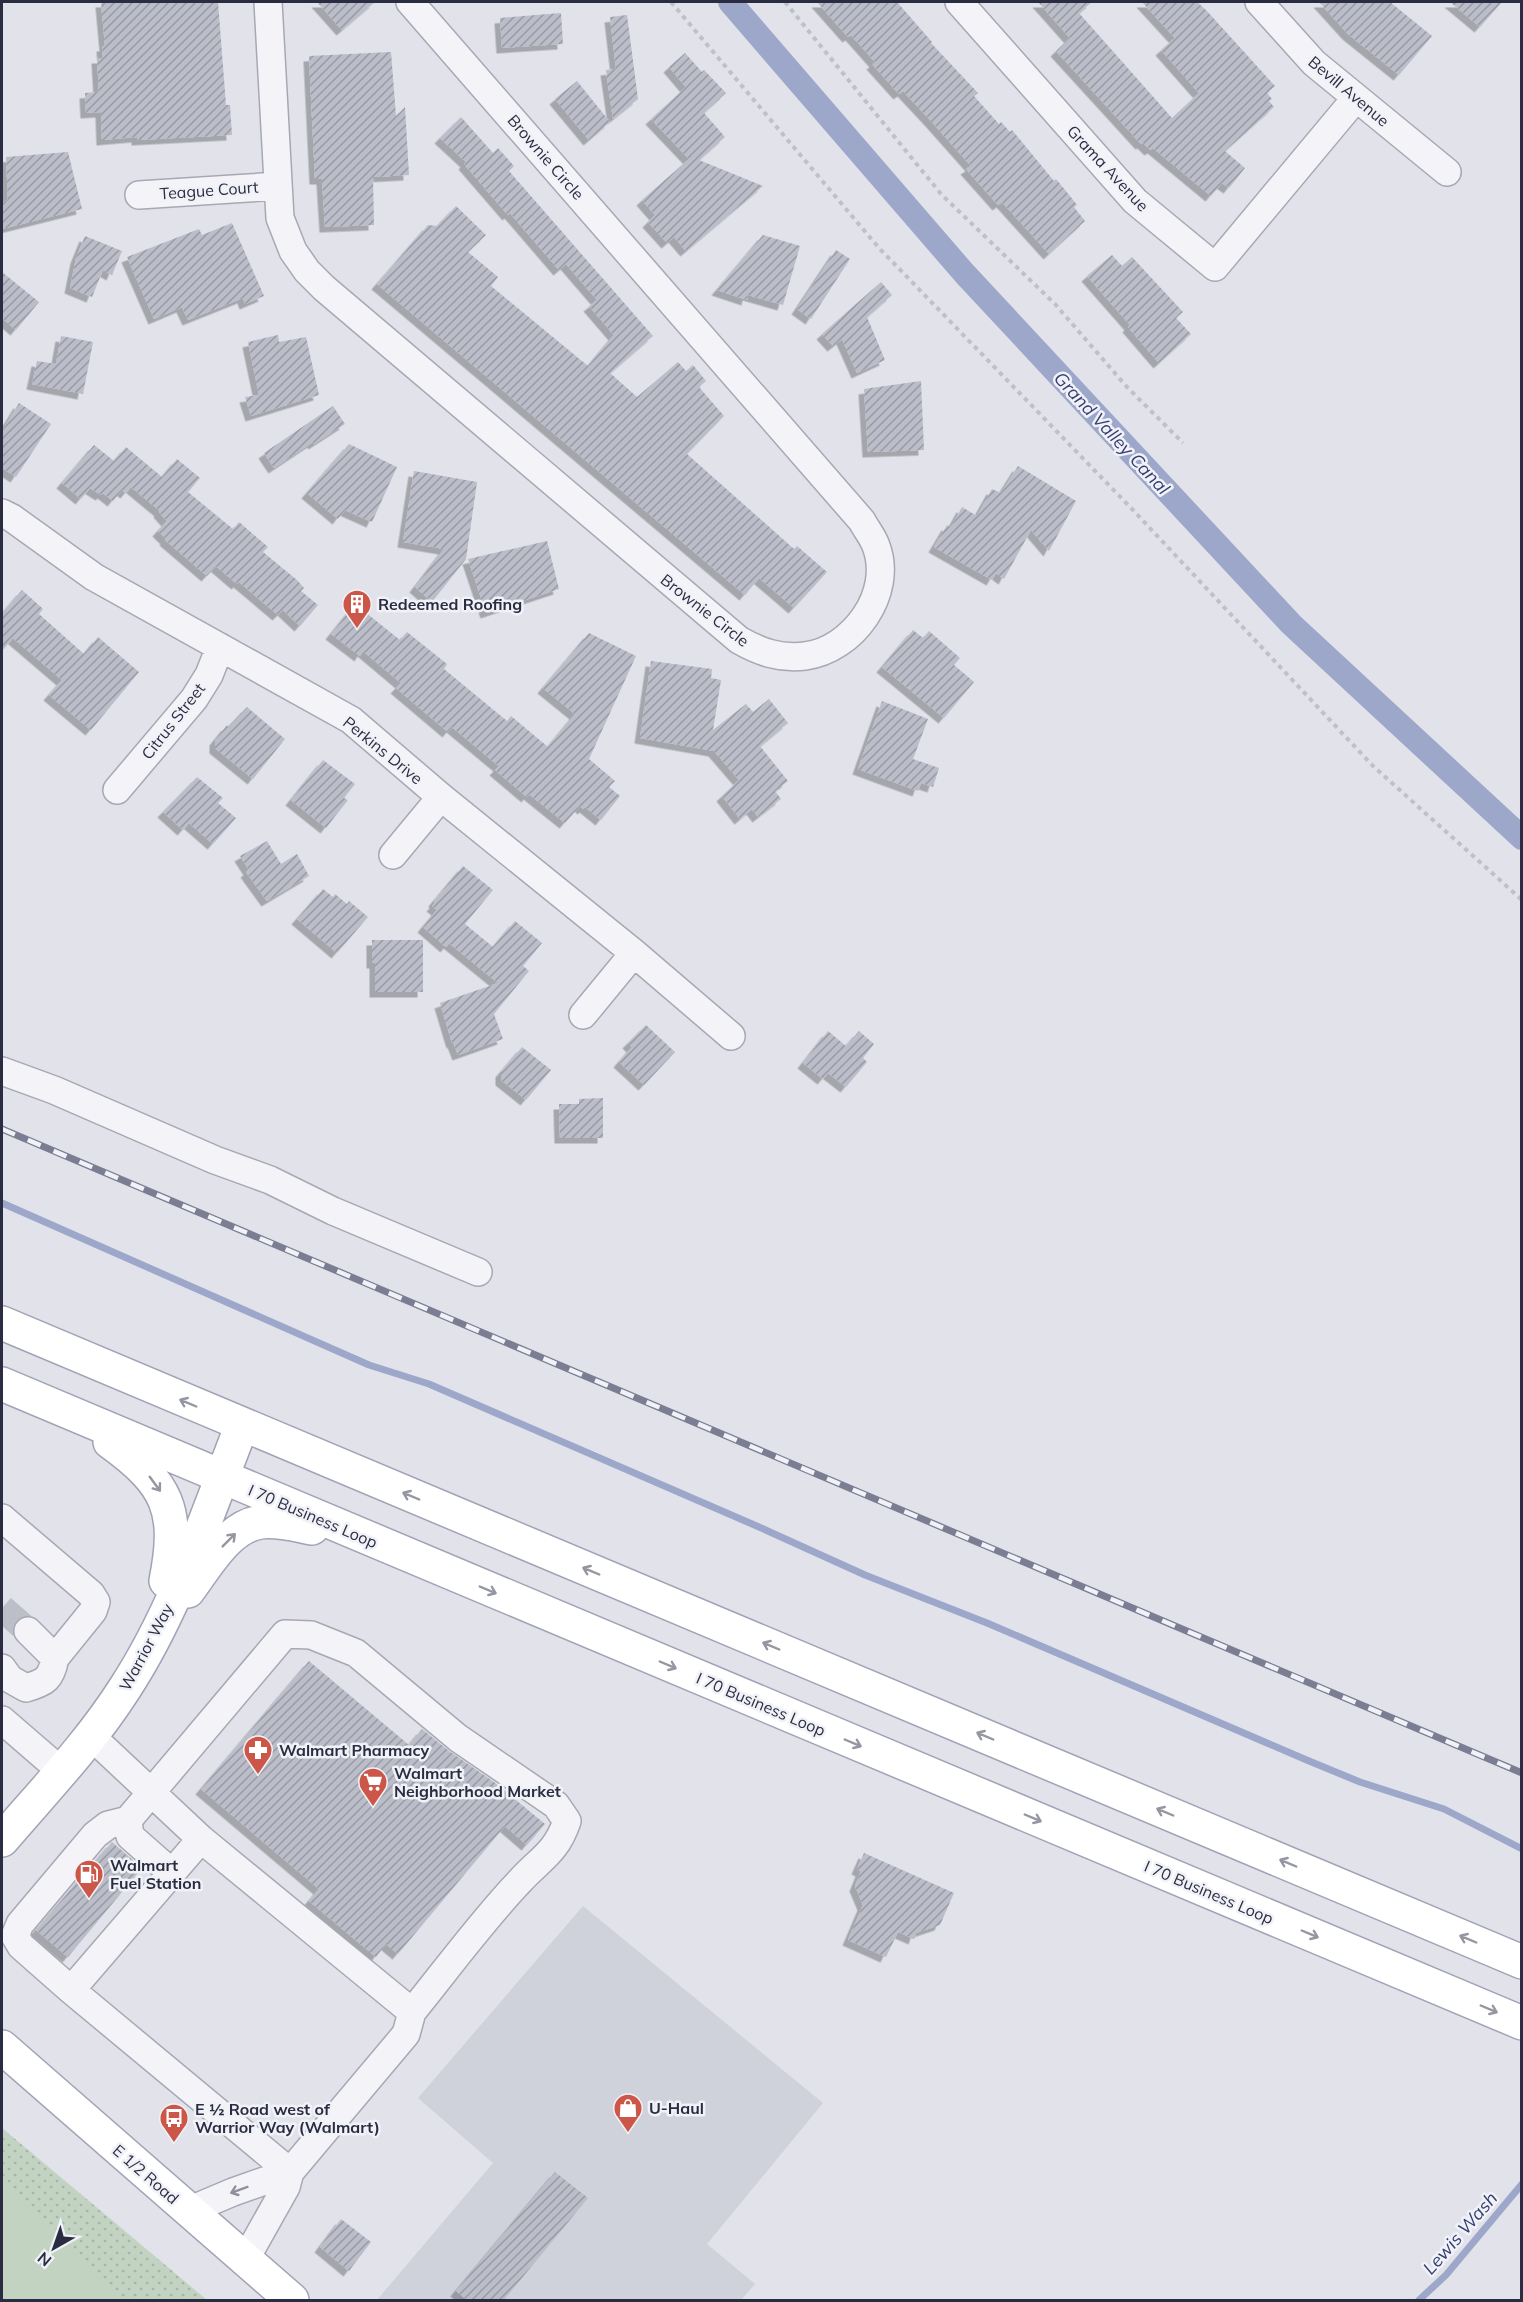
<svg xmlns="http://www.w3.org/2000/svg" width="1523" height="2302" viewBox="0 0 1523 2302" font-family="Mulish,sans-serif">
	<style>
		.built { fill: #cfd1db }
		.park { fill: url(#park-dots) }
		.pitch { fill: #c2d3c2 }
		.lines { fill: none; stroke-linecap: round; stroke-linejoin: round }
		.stream { stroke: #9da7c9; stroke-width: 7 }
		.canal { stroke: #9da7c9; stroke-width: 24 }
		.building { fill: url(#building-hatch); filter: url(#shadow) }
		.minor-tunnel { stroke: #bcbec8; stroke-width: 27; stroke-dasharray: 27 14; stroke-linecap: butt }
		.minor-casing { stroke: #a6a8b4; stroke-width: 30 }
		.major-casing { stroke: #a1a3b5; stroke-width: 36 }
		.path { stroke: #bfc0c8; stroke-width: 4; stroke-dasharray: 4.5 4.5; stroke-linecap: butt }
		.minor { stroke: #f4f4f8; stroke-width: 27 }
		.major { stroke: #fff; stroke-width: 33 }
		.rail-casing { stroke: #7b7e93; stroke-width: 7 }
		.rail { stroke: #f1f2f7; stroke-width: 4.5; stroke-dasharray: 14; stroke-linecap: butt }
		.oneway { stroke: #9496a0 }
		.oneway2 { stroke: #8f909c }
		.labels { text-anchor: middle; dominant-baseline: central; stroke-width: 5; stroke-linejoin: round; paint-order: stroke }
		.street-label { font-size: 16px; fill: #2a2c41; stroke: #f1f2f7 }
		.poi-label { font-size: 16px; font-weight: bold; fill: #2a2c41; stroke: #f1f2f7; text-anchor: start }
		.water-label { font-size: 18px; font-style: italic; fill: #344074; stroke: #f1f2f7 }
	</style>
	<defs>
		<pattern id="park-dots" width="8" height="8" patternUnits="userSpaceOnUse" patternTransform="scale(1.5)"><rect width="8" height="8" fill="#c2d3c2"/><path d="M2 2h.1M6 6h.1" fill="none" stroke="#a7b5a8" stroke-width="1.8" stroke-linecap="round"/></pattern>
		<pattern id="building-hatch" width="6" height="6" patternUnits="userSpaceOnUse" patternTransform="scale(1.5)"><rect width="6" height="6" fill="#bbbdc9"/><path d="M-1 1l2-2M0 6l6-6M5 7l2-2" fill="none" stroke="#989aa5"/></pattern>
		<filter id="shadow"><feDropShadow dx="-5.5" dy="5.5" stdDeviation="0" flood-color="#0004"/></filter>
	</defs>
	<rect width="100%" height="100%" fill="#e1e2ea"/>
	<path class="built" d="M 583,1906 L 823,2103 L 707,2244 L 755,2284 L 741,2300 L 377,2300 L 493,2163 L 418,2098 Z"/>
	<path class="park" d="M 2,2128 L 207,2300 L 2,2300 Z"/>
	<path class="pitch" d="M 2,2178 L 125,2300 L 2,2300 Z"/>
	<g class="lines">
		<path class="stream" d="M 2,1203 L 369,1365 L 429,1384 L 759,1527 L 865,1575 L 987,1623 L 1309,1761 L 1360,1782 L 1444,1809 L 1522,1849
			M 1419,2300 L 1446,2275 L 1522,2184"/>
		<path class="canal" d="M 730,2 L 964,273 L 1291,624 L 1522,838"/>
	</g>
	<path class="building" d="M 101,2 L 218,2 L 226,105 L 230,105 L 232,135 L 137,140 L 137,137 L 102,140 L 101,112 L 86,113 L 85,93 L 99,92 L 97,58 L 103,58 L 102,46 L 105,46 Z
		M 317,2 L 375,2 L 342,30 Z
		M 817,2 L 897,2 L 932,42 L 931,43 L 978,93 L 974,96 L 999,124 L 1001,122 L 1010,132 L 1012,130 L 1054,181 L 1056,179 L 1070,196 L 1077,205 L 1074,207 L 1085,221 L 1049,254 L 1002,202 L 998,205 L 966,169 L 971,166 L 931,121 L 903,91 L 899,94 L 872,64 L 875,62 L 851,35 L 848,37 Z
		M 1038,2 L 1092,2 L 1079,13 L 1172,118 L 1199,93 L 1161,50 L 1175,38 L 1142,2 L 1197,2 L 1206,10 L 1275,86 L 1267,93 L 1272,99 L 1269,101 L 1274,107 L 1225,151 L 1245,168 L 1229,188 L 1222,183 L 1211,196 L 1153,148 L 1150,150 L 1143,143 L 1141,144 L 1056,51 L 1070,38 Z
		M 1319,2 L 1390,2 L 1432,36 L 1399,75 L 1348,34 Z
		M 1450,2 L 1502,2 L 1480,27 Z
		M 561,13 L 563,44 L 502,48 L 500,18 Z
		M 627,15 L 638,99 L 613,119 L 606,70 L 616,69 L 610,17 Z
		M 391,52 L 396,116 L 405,107 L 409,175 L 373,177 L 374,225 L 325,227 L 322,179 L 315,179 L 309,56 Z
		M 685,53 L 702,72 L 704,70 L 726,93 L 704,113 L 725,137 L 699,160 L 763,186 L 686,251 L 674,237 L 667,243 L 648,222 L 655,215 L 642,200 L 689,159 L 651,119 L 686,87 L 669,67 Z
		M 577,81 L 610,122 L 589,140 L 555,99 Z
		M 461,117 L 493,153 L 498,148 L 514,166 L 509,171 L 653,336 L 610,373 L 637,397 L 678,362 L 686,371 L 693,365 L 706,381 L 699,387 L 724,416 L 687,454 L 794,549 L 797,546 L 827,572 L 794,608 L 759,578 L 745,595 L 377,284 L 428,225 L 437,226 L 456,206 L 486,235 L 468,252 L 498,277 L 491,286 L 588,366 L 614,335 L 589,306 L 597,300 L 566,264 L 559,270 L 510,213 L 508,215 L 464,164 L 466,162 L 440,138 Z
		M 68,152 L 82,209 L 2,229 L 2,202 L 8,200 L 6,157 Z
		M 232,223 L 264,296 L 245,304 L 243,298 L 188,320 L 182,307 L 154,319 L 127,257 L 199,229 L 202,235 Z
		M 763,235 L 800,246 L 783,305 L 748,295 L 747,300 L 717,290 Z
		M 85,236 L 122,251 L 112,275 L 103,270 L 92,297 L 70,288 L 76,258 Z
		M 836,250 L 850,259 L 811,319 L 797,309 Z
		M 1112,255 L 1122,266 L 1132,257 L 1183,312 L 1176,318 L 1191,334 L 1159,363 L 1128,327 L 1130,325 L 1087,276 Z
		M 2,272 L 39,302 L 16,330 L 2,318 Z
		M 881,282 L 892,295 L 867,317 L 885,360 L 857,373 L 842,339 L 833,346 L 822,334 Z
		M 278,335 L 279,342 L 306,337 L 319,395 L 251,416 L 245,397 L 259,395 L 248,342 Z
		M 61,336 L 93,342 L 83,394 L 32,384 L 37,361 L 56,364 Z
		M 921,381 L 924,450 L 868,452 L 864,389 Z
		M 19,403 L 51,424 L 16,477 L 2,468 L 2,431 Z
		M 333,406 L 345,424 L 314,444 L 313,442 L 274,468 L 264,453 Z
		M 349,444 L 397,467 L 372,522 L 345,510 L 338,519 L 307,493 Z
		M 94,445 L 114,461 L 126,447 L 162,477 L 177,459 L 200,478 L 188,492 L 233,529 L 239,522 L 268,547 L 263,552 L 297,580 L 304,588 L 301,591 L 318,605 L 300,626 L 283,610 L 278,615 L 239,582 L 237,584 L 216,566 L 207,576 L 165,540 L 166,539 L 158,531 L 167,521 L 159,512 L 160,511 L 131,487 L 126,493 L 122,490 L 113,501 L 103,493 L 101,495 L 90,488 L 81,499 L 62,483 Z
		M 1018,466 L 1076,501 L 1049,551 L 1031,530 L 1004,579 L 996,573 L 992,580 L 934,547 L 947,525 L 951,527 L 962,507 L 977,516 L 992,489 L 1001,493 Z
		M 414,471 L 477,482 L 466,559 L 432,602 L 415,587 L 444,549 L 403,542 Z
		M 547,541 L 559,589 L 486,613 L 468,559 Z
		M 22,590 L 43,609 L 39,614 L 84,654 L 98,637 L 139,672 L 91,730 L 49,695 L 62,680 L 13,638 L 2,651 L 2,614 Z
		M 355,604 L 400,640 L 407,632 L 447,664 L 444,669 L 507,721 L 511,716 L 548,747 L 575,714 L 543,688 L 589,633 L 636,656 L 589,759 L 615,781 L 609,787 L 620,796 L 601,820 L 585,807 L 583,809 L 580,806 L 565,823 L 529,794 L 527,797 L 495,770 L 499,766 L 494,762 L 452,727 L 448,732 L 396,688 L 401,683 L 363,651 L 360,656 L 331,634 Z
		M 913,630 L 923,638 L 929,631 L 960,658 L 954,665 L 974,682 L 944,718 L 882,667 Z
		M 651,661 L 712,669 L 711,678 L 721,680 L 713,730 L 746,704 L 753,712 L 769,699 L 788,723 L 760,746 L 788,781 L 775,791 L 781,799 L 758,817 L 752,809 L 740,819 L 722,796 L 739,780 L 714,751 L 640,738 Z
		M 882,701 L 928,719 L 913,759 L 939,768 L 933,787 L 921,783 L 918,791 L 858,769 Z
		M 247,707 L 285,739 L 253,779 L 215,748 L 215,740 L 227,725 L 228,727 Z
		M 323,760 L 355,784 L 344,798 L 348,800 L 326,828 L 291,800 Z
		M 197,777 L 223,798 L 218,803 L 236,818 L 213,844 L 189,823 L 183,830 L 163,812 Z
		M 267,841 L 281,864 L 297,854 L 309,876 L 267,901 L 246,872 L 249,870 L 240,856 Z
		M 463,866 L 493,890 L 465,924 L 493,947 L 515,921 L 542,943 L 523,966 L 529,971 L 494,1014 L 503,1039 L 458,1055 L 453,1042 L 452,1043 L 440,1003 L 498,983 L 449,943 L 446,947 L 423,927 L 437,910 L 432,906 L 435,903 L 434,901 Z
		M 323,889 L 333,897 L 335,894 L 347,904 L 349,901 L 368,917 L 337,953 L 297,919 Z
		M 372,940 L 423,940 L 423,992 L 375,992 L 375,963 L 372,963 Z
		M 646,1025 L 675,1052 L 644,1085 L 619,1062 L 632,1047 L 628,1043 Z
		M 828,1031 L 846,1046 L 859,1031 L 874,1044 L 863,1058 L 867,1062 L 846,1087 L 828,1073 L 823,1079 L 803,1063 Z
		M 522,1047 L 551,1070 L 526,1100 L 501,1080 L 501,1072 Z
		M 603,1098 L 603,1138 L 560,1138 L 559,1104 L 579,1104 L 579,1099 Z
		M 309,1661 L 409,1745 L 422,1729 L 449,1751 L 494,1782 L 545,1824 L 527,1845 L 505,1826 L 398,1954 L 386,1944 L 376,1957 L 309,1901 L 319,1889 L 201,1789 Z
		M 112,1842 L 142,1868 L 68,1957 L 36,1930 Z
		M 864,1853 L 954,1893 L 940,1925 L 916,1933 L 914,1939 L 898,1932 L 886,1957 L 848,1940 L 863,1905 L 855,1886 L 861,1871 L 857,1869 Z
		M 555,2172 L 588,2198 L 503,2301 L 468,2301 L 456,2291 Z
		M 341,2219 L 371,2242 L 349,2271 L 320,2247 Z"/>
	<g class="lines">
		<path class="minor-tunnel" d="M 2,1608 L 28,1631"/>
		<g class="minor-casing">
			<path id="minor" d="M 268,2 L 280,218 L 293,251 L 307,271 L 324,288 L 739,640 C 760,652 780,659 805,656 C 853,650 894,593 876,546 C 873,537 866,529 862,521 L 410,2
				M 959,2 L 1135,201 L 1215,267 L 1356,98
				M 1259,2 L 1314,63 L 1447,172
				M 139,195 L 278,186
				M 2,513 L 12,518 L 94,577 L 351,720 L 441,797 L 634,953 L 731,1036
				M 117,790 L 194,699 L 209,675 L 220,647
				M 393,855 L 441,797
				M 583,1015 L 634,953
				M 2,1071 L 54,1090 L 215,1160 L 270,1180 L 333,1211 L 478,1272
				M 2,1518 L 91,1594 L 96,1602 L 93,1611 L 55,1658
				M 2,1668 L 10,1679 L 26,1688 C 46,1682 51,1679 55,1658 L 28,1631
				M 2,1720 L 61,1771
				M 91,1736 L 201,1839 L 412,2012
				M 128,1820 L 130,1836 L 172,1873
				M 201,1839 L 71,1990 L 290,2172
				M 71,1990 L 21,1946 L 15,1936 L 20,1924 L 95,1835 L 108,1825 L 128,1820 L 285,1634 L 311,1635 L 356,1653 L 458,1738 L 556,1805 L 567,1821 C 556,1853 541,1858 520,1881 C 481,1922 447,1969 412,2012 L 406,2034 L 290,2172 L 286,2187 L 245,2260
				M 188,2211 L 233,2192 L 290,2172"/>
		</g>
		<g class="major-casing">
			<path id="major" d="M 2,1323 L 1522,1962
				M 2,1384 L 1522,2023
				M 110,1442 C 168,1484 180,1510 166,1581
				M 188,1591 C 206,1567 228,1526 261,1522 C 278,1520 296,1525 312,1528
				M 2,1840 C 44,1791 90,1743 125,1688 C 177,1608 207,1514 242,1425
				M 2,2047 L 292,2300"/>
		</g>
		<path class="path" d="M 671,2 L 879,248 L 1132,509 L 1373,766 L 1522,900
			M 785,2 L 941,194 L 1055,304 L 1126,386 L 1183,443"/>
		<use href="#minor" class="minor"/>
		<use href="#major" class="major"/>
		<g class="rail-casing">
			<path id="rail" d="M 2,1129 L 1522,1773"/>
		</g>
		<use href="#rail" class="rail"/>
	</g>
	<defs><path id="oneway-shaft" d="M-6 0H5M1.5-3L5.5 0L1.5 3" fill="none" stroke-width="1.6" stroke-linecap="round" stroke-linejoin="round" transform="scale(1.5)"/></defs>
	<g class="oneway">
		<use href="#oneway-shaft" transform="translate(188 1403) rotate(-157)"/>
		<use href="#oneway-shaft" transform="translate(155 1484) rotate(54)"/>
		<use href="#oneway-shaft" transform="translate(411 1496) rotate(-157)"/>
		<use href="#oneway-shaft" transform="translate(229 1540) rotate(-45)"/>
		<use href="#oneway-shaft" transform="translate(591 1571) rotate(-157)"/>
		<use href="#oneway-shaft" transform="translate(488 1590) rotate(23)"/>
		<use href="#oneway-shaft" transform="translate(771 1646) rotate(-157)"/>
		<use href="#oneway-shaft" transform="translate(668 1665) rotate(23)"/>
		<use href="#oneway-shaft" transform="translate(985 1736) rotate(-157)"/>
		<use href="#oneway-shaft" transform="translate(853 1743) rotate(23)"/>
		<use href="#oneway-shaft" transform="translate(1165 1812) rotate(-157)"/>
		<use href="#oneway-shaft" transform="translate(1033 1818) rotate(23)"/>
		<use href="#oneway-shaft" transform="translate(1288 1863) rotate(-157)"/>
		<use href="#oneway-shaft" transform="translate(1310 1934) rotate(23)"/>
		<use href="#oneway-shaft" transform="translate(1468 1939) rotate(-157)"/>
		<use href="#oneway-shaft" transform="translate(1489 2009) rotate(23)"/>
	</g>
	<use class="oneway2" href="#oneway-shaft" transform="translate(239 2190) rotate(160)"/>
	<defs>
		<g id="building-pin" transform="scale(1.5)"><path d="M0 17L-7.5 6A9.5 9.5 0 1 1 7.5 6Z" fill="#cc5749" stroke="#f1f2f7"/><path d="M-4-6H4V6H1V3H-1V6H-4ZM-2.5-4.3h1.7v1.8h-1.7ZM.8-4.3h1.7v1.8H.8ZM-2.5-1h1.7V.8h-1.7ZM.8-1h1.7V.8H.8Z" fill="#fff"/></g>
		<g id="pharmacy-pin" transform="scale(1.5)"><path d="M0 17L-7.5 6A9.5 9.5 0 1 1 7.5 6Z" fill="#cc5749" stroke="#f1f2f7"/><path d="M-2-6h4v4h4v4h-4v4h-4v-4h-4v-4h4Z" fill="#fff"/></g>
		<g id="supermarket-pin" transform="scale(1.5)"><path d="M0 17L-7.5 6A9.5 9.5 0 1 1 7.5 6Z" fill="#cc5749" stroke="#f1f2f7"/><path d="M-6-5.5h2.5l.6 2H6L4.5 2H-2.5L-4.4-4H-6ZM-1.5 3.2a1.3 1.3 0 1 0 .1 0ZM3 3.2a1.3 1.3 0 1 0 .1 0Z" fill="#fff"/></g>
		<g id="fuel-pin" transform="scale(1.5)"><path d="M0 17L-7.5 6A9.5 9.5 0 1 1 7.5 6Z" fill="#cc5749" stroke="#f1f2f7"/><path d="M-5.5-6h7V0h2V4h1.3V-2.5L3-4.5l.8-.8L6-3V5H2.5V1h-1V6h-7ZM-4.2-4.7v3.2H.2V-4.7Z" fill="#fff"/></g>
		<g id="shop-pin" transform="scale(1.5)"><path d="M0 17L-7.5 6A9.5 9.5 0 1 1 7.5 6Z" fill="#cc5749" stroke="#f1f2f7"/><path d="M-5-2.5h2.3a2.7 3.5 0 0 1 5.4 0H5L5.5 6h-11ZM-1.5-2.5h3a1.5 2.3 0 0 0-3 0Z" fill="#fff"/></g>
		<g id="bus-pin" transform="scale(1.5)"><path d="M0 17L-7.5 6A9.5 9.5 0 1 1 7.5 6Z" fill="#cc5749" stroke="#f1f2f7"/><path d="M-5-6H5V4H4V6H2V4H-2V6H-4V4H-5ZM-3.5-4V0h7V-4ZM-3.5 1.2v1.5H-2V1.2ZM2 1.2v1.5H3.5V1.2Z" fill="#fff"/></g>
	</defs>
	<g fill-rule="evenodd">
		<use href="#building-pin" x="357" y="604"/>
		<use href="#pharmacy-pin" x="258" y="1750"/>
		<use href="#supermarket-pin" x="373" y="1782"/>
		<use href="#fuel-pin" x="89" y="1874"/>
		<use href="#shop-pin" x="628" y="2108"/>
		<use href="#bus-pin" x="174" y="2118"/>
	</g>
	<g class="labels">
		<g class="street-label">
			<text transform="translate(1349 91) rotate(40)">Bevill Avenue</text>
			<text transform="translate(546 157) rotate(49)">Brownie Circle</text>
			<text transform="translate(1108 168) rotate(47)">Grama Avenue</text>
			<text transform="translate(209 190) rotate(-4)">Teague Court</text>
			<text transform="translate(705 610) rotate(38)">Brownie Circle</text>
			<text transform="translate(173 721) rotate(-52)">Citrus Street</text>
			<text transform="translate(383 750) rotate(39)">Perkins Drive</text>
			<text transform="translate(313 1516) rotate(23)">I 70 Business Loop</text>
			<text transform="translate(146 1647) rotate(-62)">Warrior Way</text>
			<text transform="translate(761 1704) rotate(23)">I 70 Business Loop</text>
			<text transform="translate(1209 1892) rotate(23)">I 70 Business Loop</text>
			<text transform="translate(146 2174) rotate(41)">E 1/2 Road</text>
		</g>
		<g class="poi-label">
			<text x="378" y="604">Redeemed Roofing</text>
			<text x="279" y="1750">Walmart Pharmacy</text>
			<text x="394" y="1773">Walmart<tspan x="394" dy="18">Neighborhood Market</tspan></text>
			<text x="110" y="1865">Walmart<tspan x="110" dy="18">Fuel Station</tspan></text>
			<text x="649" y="2108">U-Haul</text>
			<text x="195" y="2109">E ½ Road west of<tspan x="195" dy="18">Warrior Way (Walmart)</tspan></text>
		</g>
		<g class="water-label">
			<text transform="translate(1112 433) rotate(47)">Grand Valley Canal</text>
			<text transform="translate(1460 2233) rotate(-49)">Lewis Wash</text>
		</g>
	</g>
	<rect width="1523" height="2302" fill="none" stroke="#2a2c41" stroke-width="6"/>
	<g transform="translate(54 2248) rotate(220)" stroke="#f1f2f7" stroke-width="4.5" paint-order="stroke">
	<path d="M0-4.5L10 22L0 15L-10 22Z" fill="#2a2c41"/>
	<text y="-9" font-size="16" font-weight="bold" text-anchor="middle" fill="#2a2c41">N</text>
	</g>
</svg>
